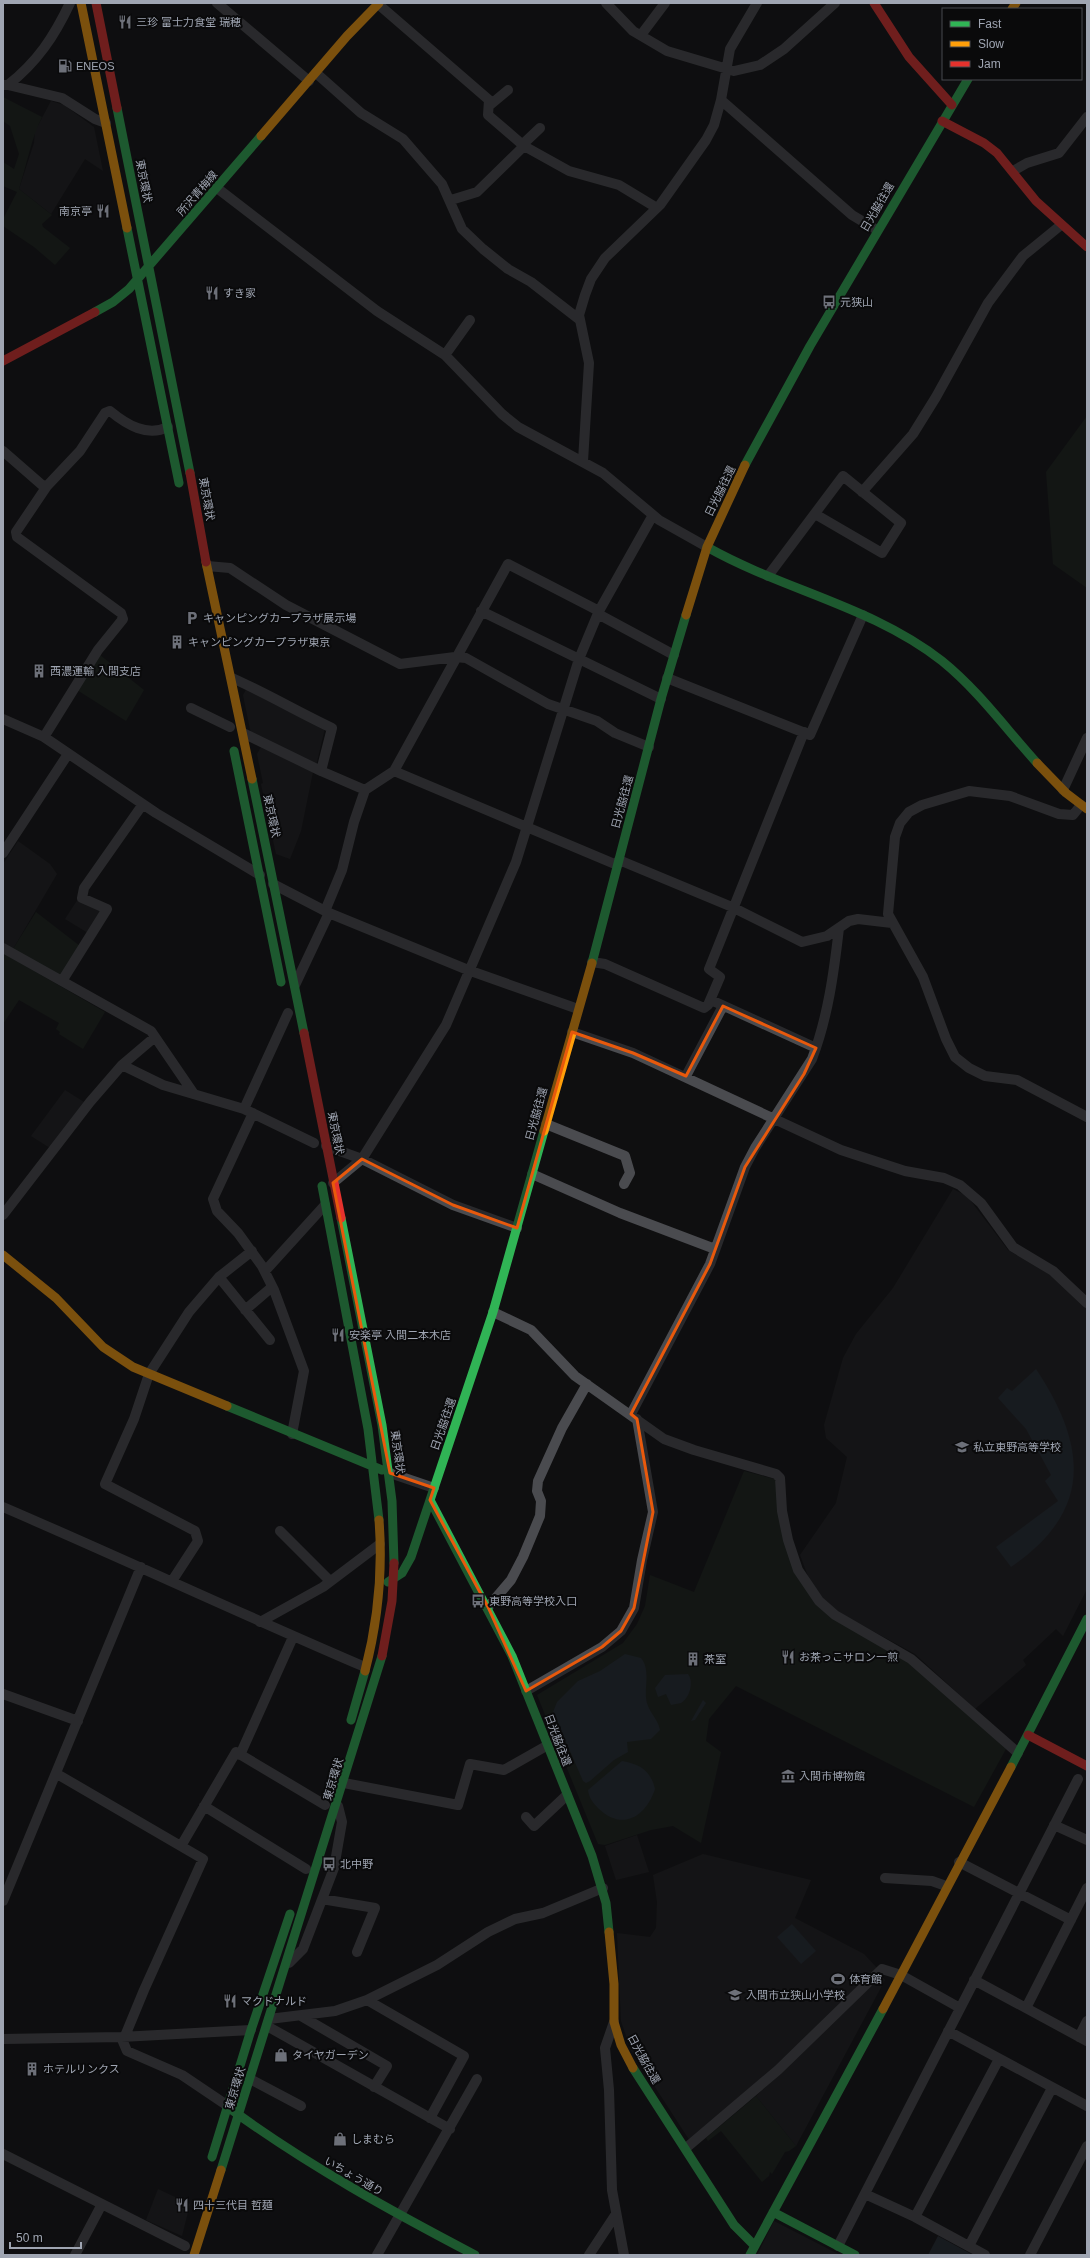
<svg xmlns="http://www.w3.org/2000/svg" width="1090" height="2258" viewBox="0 0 1090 2258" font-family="Arial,'Noto Sans JP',sans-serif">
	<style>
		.built { fill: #1c1c1e }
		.green { fill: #19201a }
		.water { fill: #232a31 }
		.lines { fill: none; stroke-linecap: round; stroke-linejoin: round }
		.street { stroke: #4a4b4f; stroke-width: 10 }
		.fast { stroke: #30b455; stroke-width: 9 }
		.slow { stroke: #ff9f0a; stroke-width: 9 }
		.jam { stroke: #e5322d; stroke-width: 9 }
		.marked { fill: none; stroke: #e8590c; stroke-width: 3; stroke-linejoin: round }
		.labels { text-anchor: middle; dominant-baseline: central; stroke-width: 4; stroke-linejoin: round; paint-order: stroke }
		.poi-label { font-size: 11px; fill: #9fa5b2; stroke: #0a0a0b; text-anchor: start }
		.street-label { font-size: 11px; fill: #9fa5b2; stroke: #0a0a0b }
	</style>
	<rect width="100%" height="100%" fill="#0f0f10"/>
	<path class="built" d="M 51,101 L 64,105 L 94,127 L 103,171 L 85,159 L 51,214 L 19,189 L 34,143 L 35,131 Z
		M 247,688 L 325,728 L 316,766 L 251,734 L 243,695 Z
		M 262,745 L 313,772 L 301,831 L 290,859 L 276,854 L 261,784 L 263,783 L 257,754 Z
		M 18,841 L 50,864 L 57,874 L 13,949 L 3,943 L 3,864 Z
		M 78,899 L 101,910 L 88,933 L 65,919 Z
		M 65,1090 L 84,1102 L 50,1148 L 31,1136 Z
		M 953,1189 L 967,1196 L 1008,1250 L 1052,1276 L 1087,1308 L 1087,1589 L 1063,1636 L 1056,1629 L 1023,1660 L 1026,1665 L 975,1709 L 915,1654 L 845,1616 L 826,1603 L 811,1584 L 800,1555 L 836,1503 L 847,1457 L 826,1438 L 824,1425 L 843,1358 L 856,1334 L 893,1288 Z
		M 637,1835 L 649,1872 L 616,1880 L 605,1846 Z
		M 703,1854 L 811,1880 L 795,1918 L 864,1954 L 878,1969 L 778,2068 L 690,2141 L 631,2050 L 621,2021 L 617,1933 L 650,1937 L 656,1928 L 657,1902 L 653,1875 Z
		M 881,1975 L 885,1980 L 796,2146 L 756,2096 Z
		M 158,2189 L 190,2204 L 182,2236 L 146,2220 Z
		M 774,2221 L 840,2255 L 757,2255 Z"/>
	<path class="green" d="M 3,97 L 42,117 C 32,136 26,167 19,189 L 52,215 L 42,224 L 43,227 L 70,248 L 55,265 L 34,247 L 3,226 L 3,219 L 17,192 L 3,186 L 3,162 L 14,169 L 19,154 L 10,126 L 3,121 Z
		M 1087,416 L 1087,588 L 1053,564 L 1046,472 Z
		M 100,655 L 144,690 L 126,721 L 77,690 Z
		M 36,912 L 80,946 L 63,974 L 58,976 L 13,949 Z
		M 3,953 L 105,1012 L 83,1049 L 59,1034 L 60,1032 L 56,1029 L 59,1023 L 19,1000 L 3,1024 Z
		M 744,1471 L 778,1480 L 786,1541 L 818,1603 L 909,1660 L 1006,1749 L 974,1807 L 736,1686 L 709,1719 L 706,1741 L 721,1752 L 701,1843 L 673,1826 L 651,1830 L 605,1845 L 598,1844 L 537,1695 L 623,1643 L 637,1624 L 645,1606 L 650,1575 L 694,1592 Z
		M 756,2096 L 796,2146 L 789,2151 L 785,2152 L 772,2174 L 770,2172 L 769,2176 L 762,2182 L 721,2131 L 708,2141 L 706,2138 Z"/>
	<path class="water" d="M 1036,1369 C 1090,1450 1090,1513 1011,1567 L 996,1547 L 1058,1501 L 1045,1481 L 1051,1475 L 1026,1429 L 998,1398 L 1007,1388 L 1012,1391 Z
		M 625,1654 L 641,1658 C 650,1669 645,1684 646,1698 C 647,1711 658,1718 660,1730 L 651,1739 L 627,1742 L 628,1752 L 614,1760 L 590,1781 L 586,1783 L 583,1781 L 553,1712 L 557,1702 L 578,1681 L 600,1671 Z
		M 688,1674 C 694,1681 690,1698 681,1703 C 678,1704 674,1704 671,1705 L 666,1694 L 658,1697 L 655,1688 L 665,1675 Z
		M 703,1700 L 706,1703 L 695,1720 L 691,1721 Z
		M 622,1761 C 640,1764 651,1771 655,1789 C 646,1817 622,1831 599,1809 C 593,1803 589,1798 588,1790 Z
		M 792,1924 L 816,1951 L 801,1964 L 777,1937 Z
		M 938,2236 L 973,2255 L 928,2255 Z"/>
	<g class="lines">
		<path class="street" d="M 217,3 L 309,81
			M 606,3 L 633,31 L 667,51 L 734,71 L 760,65 L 784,49 L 835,3
			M 378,4 L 489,100 L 488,115 L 524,146 L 569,171 L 619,185 L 657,208
			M 641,35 L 665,3
			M 316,73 L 361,113 L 403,139 L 442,184 L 462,229 L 483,249 L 508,269 L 531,282 L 580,320
			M 3,85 L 8,85 L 62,98 L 95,119 L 106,123
			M 8,85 C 37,62 54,37 70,3
			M 721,100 L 852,215 L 877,230
			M 490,105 L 508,90
			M 522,145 L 540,128
			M 1013,171 L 1027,163 L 1059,153 L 1087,117
			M 217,188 L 377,311 L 445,355 L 502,414 L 518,427 L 603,473 L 659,520 L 707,547
			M 451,200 L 477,192 L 524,146
			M 445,355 L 470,320
			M 3,451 L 42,485 L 47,486
			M 583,461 L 589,363 L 579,315 L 585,295 L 591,279 L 605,258 L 660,205 L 706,140 L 714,125 L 721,100 L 730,49 L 757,3
			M 862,492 L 913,434 L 936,397 L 988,303 L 1023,256 L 1061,225
			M 207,566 L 230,568 L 286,605 L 400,664 L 455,657 L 466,658 L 548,704 L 597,721 L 615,733 L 649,747
			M 768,576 L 843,476 L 901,523 L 882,553 L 815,514
			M 481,611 L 661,699
			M 598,614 L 674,655
			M 232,678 C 266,693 298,712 332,728 L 321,771 L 365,790
			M 667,678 L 810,735 L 863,615
			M 191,708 L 230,727
			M 3,719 L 44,737 L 156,813 L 260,875
			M 243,733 L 321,771
			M 44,737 L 98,650 L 123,619 L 121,613 L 17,537 L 16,532 L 47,486 L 80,451 L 105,413 L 110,411 C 127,425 147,437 168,427
			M 394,771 L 617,865
			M 1063,790 L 1087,738
			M 1081,805 L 1073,815 L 1059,814 L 1010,796 L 969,791 L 922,805 L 909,812 L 900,823 L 895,837 L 888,914 L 923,977 L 946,1039 L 955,1057 L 969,1068 L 985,1076 L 1017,1080 L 1087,1117
			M 3,853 L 68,754
			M 619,860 L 732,907 L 802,942 L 827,936 L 849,921 L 858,919 L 892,923
			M 273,884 L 329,913 L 468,970 L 578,1009
			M 325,911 L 342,870 L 354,822 L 365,790 L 394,771 L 508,564 L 599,611
			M 3,948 L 151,1031 L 194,1094
			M 592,962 L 605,964 L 704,1008 L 708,1005 L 720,977 L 709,969 L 804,732
			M 62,981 L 107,909 L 82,898 L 84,888 L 143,804
			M 295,985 L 329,913
			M 711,1000 L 816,1048
			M 572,1032 L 633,1053 L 841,1150 L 905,1171 L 944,1178 L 960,1185 L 981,1203 L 1013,1247 L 1053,1271 L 1087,1303
			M 122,1065 L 163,1085 L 244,1109 L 314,1143
			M 686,1076 L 723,1006
			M 244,1109 L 288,1013
			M 253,1113 L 213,1199 L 217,1211 L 238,1233 L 262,1266 L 274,1290 L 304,1371 L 292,1434
			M 546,1124 L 625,1156 L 630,1173 L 624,1184
			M 326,1146 L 362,1159 L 453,1205 L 517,1228
			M 532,1174 L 620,1213 L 715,1249
			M 333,1183 L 362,1159 L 446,1025 L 516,862 L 579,659 L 599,611 L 653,515
			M 3,1215 L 90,1102 L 122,1065 L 155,1037
			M 265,1271 L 325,1205
			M 219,1277 L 270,1340
			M 245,1310 L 272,1287
			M 493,1312 L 531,1330 L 575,1376 L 664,1439 L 694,1450 L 776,1474 L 780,1478 L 782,1511 L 788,1540 L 798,1570 L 819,1601 L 835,1615 L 911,1659 L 1018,1753
			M 631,1414 L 710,1264 L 745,1167 L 755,1148 L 812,1059 C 828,1017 834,972 839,928
			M 390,1473 L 434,1488
			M 3,1507 C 124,1559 243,1615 365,1667
			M 280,1531 L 330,1581
			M 172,1581 L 198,1541 L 195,1531 L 105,1484 L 134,1419 L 149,1374 L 189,1312 L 219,1277 L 252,1251
			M 488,1607 L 511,1580 L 523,1557 L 540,1516 L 541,1501 L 537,1491 L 538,1481 L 562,1428 L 587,1384
			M 260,1622 L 323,1587 L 380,1544
			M 526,1691 L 602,1647 L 621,1631 L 634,1608 L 642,1560 L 653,1512 L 637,1419
			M 3,1694 L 78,1721
			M 240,1755 L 293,1637
			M 57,1774 L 203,1859 L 144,1990 L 125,2036
			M 344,1783 L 458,1805 L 470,1764 L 504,1770 L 548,1745
			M 204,1806 L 306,1869
			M 526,1817 L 534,1826 L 567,1795
			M 1054,1825 L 1087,1840
			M 181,1846 L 236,1752 L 325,1805
			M 959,1862 L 1071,1920
			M 885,1878 L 932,1881 L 946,1886
			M 322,1899 L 375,1908 L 357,1952
			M 3,1901 L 141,1567
			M 289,1963 L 303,1949 L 334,1868 L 342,1822 L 338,1806
			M 974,1980 L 1087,2041
			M 367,2000 L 464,2056 L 430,2118
			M 1026,2008 L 1087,1888
			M 301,2016 L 387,2066 L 374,2087
			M 269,2019 L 335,2011 L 367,2000 L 437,1965 L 488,1932 L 515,1919 L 543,1913 L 603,1888
			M 614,2022 L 605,2048 L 609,2090 L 612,2190 L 624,2255
			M 267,2026 L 450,2129
			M 948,2031 L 1087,2106
			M 121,2037 L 127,2051 L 182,2075 L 228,2106
			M 1079,2037 L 1087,2021
			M 3,2039 L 121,2037 L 251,2030
			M 250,2079 L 301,2106
			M 686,2148 L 778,2070 L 882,1969 L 901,1975 L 960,2008
			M 3,2154 L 185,2246
			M 865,2194 L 915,2217 L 985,2255
			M 915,2217 L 999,2059
			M 838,2246 L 1078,1779
			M 969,2246 L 1052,2088
			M 75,2255 L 102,2204
			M 377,2255 L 477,2079
			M 589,2255 L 616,2214
			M 1030,2255 L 1087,2146"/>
		<path class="fast" d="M 117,108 L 190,473
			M 127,228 L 179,483
			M 95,312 L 113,302 L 129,289 L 261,136
			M 745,465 L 810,346 L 968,79
			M 707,547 C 783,590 872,606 942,661 C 979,691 1006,729 1037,763
			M 234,751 L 281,982
			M 252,779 L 304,1033
			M 592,963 L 661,699 L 686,615
			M 322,1186 L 368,1429 L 379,1520
			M 341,1218 L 382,1425 L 392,1501 L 394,1563
			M 227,1406 L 382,1470
			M 430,1500 L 512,1656 L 592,1856 L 606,1903 L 609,1932
			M 388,1582 L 402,1573 L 411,1557 L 493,1312 L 544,1131
			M 351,1720 L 365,1671
			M 1011,1767 L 1087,1619
			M 633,2068 L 734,2225 L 755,2246
			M 232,2110 C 309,2166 391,2211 475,2255
			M 212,2157 L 251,2030 L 290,1914
			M 221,2170 L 382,1656
			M 773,2212 L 855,2255
			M 750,2255 L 883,2009"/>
		<path class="slow" d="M 81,3 L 127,228
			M 1012,9 L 1016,3
			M 261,136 L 347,36 L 379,3
			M 206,562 L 252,779
			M 686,615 L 707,547 L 745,465
			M 1037,763 L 1066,793 L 1087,809
			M 544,1131 L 592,963
			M 3,1255 L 56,1298 L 103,1347 L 133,1367 L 227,1406
			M 365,1671 C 378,1621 383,1572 379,1520
			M 609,1932 L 614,1984 L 614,2022 L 621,2045 L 633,2068
			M 883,2009 L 1011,1767
			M 194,2255 L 221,2170"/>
		<path class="jam" d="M 96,3 L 117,108
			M 874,3 L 909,57 L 952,105
			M 942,121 L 984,143 L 997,153 L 1036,201 L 1087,247
			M 3,361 L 95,312
			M 190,473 L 206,562
			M 304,1033 L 341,1218
			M 382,1656 L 392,1601 L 394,1563
			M 1028,1735 L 1087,1766"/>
	</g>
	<path d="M0 0H1090V2258H0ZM 723,1006 L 816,1048 L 804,1074 L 745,1167 L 710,1264 L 631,1414 L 637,1419 L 653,1512 L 634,1608 L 621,1631 L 602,1647 L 526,1691 L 488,1607 L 430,1500 L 434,1488 L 390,1473 L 333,1183 L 362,1159 L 453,1205 L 517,1228 L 572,1032 L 633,1053 L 686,1076 Z" fill="#0f0f10" fill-opacity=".55" fill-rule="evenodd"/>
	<path class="marked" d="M 723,1006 L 816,1048 L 804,1074 L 745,1167 L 710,1264 L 631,1414 L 637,1419 L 653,1512 L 634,1608 L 621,1631 L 602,1647 L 526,1691 L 488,1607 L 430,1500 L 434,1488 L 390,1473 L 333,1183 L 362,1159 L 453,1205 L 517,1228 L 572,1032 L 633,1053 L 686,1076 Z"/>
	<defs>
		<g id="restaurant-bare" transform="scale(1.08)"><path d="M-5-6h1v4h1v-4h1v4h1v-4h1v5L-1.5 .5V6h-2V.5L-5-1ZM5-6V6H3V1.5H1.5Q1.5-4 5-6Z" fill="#6d7079" stroke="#0a0a0b" stroke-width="2.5" paint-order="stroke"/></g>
		<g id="fuel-bare" transform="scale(1.08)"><path d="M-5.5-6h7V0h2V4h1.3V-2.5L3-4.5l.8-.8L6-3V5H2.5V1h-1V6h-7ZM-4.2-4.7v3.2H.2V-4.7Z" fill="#6d7079" stroke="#0a0a0b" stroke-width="2.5" paint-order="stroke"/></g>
		<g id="bus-bare" transform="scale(1.08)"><path d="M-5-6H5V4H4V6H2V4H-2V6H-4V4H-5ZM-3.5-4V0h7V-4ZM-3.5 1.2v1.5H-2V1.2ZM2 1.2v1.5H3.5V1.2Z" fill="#6d7079" stroke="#0a0a0b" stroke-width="2.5" paint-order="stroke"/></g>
		<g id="parking-bare" transform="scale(1.08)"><path d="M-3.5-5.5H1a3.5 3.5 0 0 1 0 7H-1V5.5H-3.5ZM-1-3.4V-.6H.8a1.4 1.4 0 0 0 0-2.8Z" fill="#6d7079" stroke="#0a0a0b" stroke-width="2.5" paint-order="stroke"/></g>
		<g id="building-bare" transform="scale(1.08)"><path d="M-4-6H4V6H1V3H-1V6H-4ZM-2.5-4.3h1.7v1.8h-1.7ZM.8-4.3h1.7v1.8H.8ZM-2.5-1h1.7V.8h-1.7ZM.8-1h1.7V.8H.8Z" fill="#6d7079" stroke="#0a0a0b" stroke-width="2.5" paint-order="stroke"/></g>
		<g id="school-bare" transform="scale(1.08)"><path d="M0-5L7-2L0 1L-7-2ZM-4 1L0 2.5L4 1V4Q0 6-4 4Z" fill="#6d7079" stroke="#0a0a0b" stroke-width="2.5" paint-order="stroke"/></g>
		<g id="museum-bare" transform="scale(1.08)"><path d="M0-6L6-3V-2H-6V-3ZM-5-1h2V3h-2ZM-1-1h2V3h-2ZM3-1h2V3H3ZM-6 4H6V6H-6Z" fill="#6d7079" stroke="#0a0a0b" stroke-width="2.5" paint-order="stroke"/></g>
		<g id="stadium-bare" transform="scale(1.08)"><path d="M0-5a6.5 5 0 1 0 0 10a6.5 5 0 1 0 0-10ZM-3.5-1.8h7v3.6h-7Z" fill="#6d7079" stroke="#0a0a0b" stroke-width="2.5" paint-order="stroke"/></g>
		<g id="shop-bare" transform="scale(1.08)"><path d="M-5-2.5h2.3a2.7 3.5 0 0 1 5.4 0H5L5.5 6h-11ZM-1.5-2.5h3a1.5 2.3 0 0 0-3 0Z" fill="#6d7079" stroke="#0a0a0b" stroke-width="2.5" paint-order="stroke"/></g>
	</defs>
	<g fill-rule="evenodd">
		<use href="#restaurant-bare" x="125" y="22"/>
		<use href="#fuel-bare" x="65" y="66"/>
		<use href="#restaurant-bare" x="103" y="211"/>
		<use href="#restaurant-bare" x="212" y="293"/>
		<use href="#bus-bare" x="829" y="302"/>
		<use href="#parking-bare" x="192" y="618"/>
		<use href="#building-bare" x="177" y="642"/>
		<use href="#building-bare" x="39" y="671"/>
		<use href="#restaurant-bare" x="338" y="1335"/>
		<use href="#school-bare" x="962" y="1447"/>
		<use href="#bus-bare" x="478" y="1601"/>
		<use href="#restaurant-bare" x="788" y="1657"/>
		<use href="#building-bare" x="693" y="1659"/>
		<use href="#museum-bare" x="788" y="1776"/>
		<use href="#bus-bare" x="329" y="1864"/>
		<use href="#stadium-bare" x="838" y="1979"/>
		<use href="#school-bare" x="735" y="1995"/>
		<use href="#restaurant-bare" x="230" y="2001"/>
		<use href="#shop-bare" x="281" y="2055"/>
		<use href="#building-bare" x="32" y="2069"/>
		<use href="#shop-bare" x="340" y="2139"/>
		<use href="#restaurant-bare" x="182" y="2205"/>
	</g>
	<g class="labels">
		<g class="poi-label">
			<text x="136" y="22">三珍 富士力食堂 瑞穂</text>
			<text x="76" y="66">ENEOS</text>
			<text x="92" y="211" text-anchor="end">南京亭</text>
			<text x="223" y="293">すき家</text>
			<text x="840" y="302">元狭山</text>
			<text x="203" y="618">キャンピングカープラザ展示場</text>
			<text x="188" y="642">キャンピングカープラザ東京</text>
			<text x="50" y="671">西濃運輸 入間支店</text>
			<text x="349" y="1335">安楽亭 入間二本木店</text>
			<text x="973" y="1447">私立東野高等学校</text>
			<text x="489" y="1601">東野高等学校入口</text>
			<text x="799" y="1657">お茶っこサロン一煎</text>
			<text x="704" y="1659">茶室</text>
			<text x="799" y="1776">入間市博物館</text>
			<text x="340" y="1864">北中野</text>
			<text x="849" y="1979">体育館</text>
			<text x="746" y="1995">入間市立狭山小学校</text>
			<text x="241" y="2001">マクドナルド</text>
			<text x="292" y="2055">タイヤガーデン</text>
			<text x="43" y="2069">ホテルリンクス</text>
			<text x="351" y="2139">しまむら</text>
			<text x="193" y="2205">四十三代目 哲麺</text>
		</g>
		<g class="street-label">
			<text transform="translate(144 181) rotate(79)">東京環状</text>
			<text transform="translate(197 193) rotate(-49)">所沢青梅線</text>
			<text transform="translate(877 207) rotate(-60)">日光脇往還</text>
			<text transform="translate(720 491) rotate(-64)">日光脇往還</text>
			<text transform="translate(207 499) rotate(80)">東京環状</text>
			<text transform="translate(622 802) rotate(-75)">日光脇往還</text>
			<text transform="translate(272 816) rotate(78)">東京環状</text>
			<text transform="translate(536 1114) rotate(-75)">日光脇往還</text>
			<text transform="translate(336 1133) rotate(79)">東京環状</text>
			<text transform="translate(443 1424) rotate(-71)">日光脇往還</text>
			<text transform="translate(398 1452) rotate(82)">東京環状</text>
			<text transform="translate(558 1740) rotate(69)">日光脇往還</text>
			<text transform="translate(333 1779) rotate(-73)">東京環状</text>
			<text transform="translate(644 2059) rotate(61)">日光脇往還</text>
			<text transform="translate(235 2088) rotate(-73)">東京環状</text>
			<text transform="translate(354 2176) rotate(30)">いちょう通り</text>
		</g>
	</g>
	<rect width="1090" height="2258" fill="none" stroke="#9fa5b2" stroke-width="8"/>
	<rect x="942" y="8" width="140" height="72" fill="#0a0a0b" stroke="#46484e"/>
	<rect x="950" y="21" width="20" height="6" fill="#30b455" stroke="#46484e"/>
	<text x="978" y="28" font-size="12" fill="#9fa5b2">Fast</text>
	<rect x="950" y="41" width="20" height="6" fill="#ff9f0a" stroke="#46484e"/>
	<text x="978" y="48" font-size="12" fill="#9fa5b2">Slow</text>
	<rect x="950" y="61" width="20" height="6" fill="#e5322d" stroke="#46484e"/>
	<text x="978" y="68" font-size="12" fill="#9fa5b2">Jam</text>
	<path d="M10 2242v6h71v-6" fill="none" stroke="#9fa5b2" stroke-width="2"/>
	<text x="16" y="2242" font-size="12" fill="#9fa5b2" stroke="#0a0a0b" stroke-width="3" paint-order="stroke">50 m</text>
</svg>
